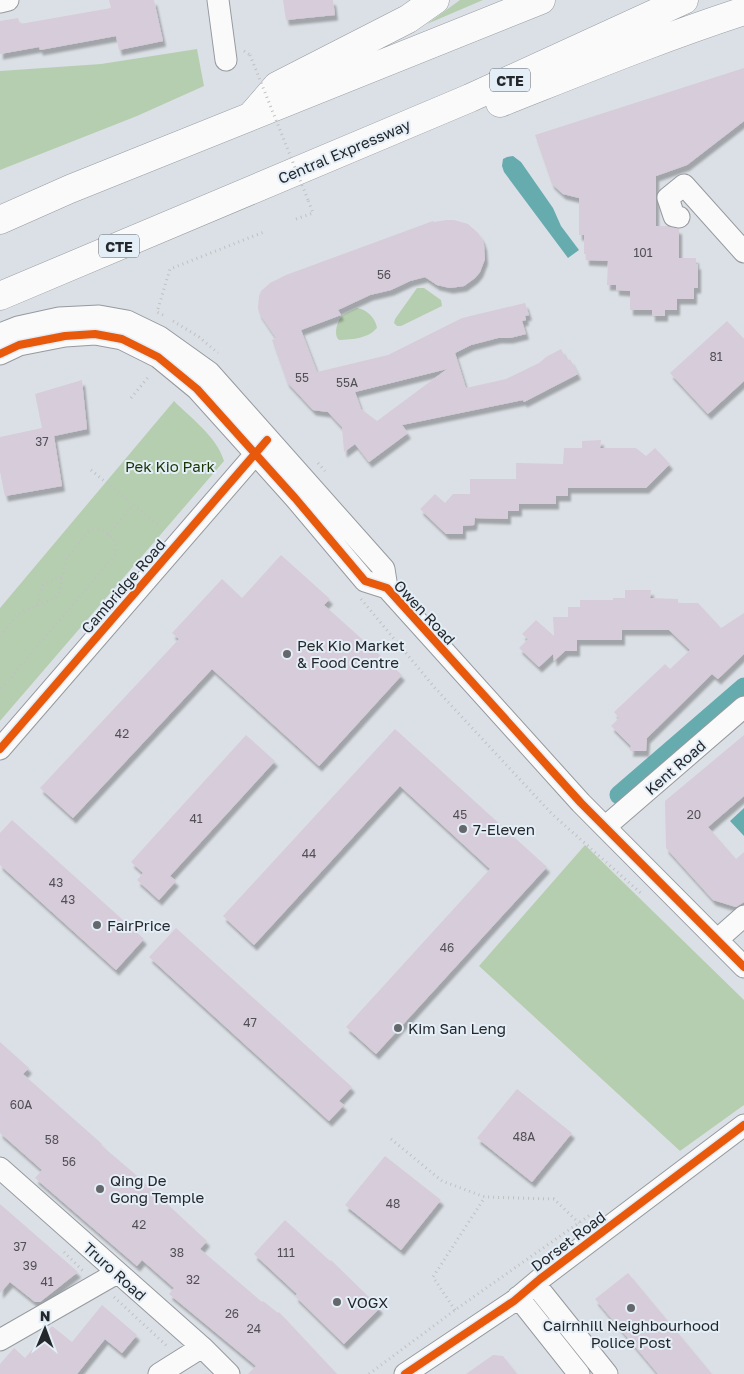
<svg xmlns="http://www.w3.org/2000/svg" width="744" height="1374" viewBox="0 0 744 1374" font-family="'Golos Text',sans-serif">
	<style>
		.green { fill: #b6ceb0 }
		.water { fill: #66acaf }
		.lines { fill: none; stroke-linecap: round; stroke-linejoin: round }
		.canal { stroke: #66acaf; stroke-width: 19 }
		.building { fill: #d7ccd9; fill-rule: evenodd; filter: url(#shadow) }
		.minor-casing { stroke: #969a9e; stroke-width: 23 }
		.highway-casing { stroke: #969a9e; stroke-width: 29 }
		.path { stroke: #bfc0c2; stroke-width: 3; stroke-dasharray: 1 4; stroke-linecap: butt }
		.minor { stroke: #fafafb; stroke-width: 21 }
		.highway { stroke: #fafafb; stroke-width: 28 }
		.path-bridge { stroke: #bfc0c2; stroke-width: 3; stroke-dasharray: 1 4; stroke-linecap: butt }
		.cycleway-casing { stroke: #e4eef7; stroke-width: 11 }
		.cycleway { stroke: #e8590c; stroke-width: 8 }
		.poi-dot { fill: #64686c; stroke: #e4eef7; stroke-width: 2 }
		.labels { text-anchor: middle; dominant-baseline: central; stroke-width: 4; stroke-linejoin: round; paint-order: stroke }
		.number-label { font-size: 12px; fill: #515056 }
		.shield { fill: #e4eef7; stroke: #5e6368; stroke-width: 1 }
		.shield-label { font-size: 14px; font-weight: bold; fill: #24272b }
		.street-label { font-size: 15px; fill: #24272b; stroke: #e4eef7 }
		.park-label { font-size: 15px; fill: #193602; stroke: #e4eef7 }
		.poi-label { font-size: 15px; fill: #24272b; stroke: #e4eef7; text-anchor: start }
	</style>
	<defs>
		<filter id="shadow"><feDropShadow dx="3" dy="5.5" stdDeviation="1" flood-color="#0004"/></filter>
	</defs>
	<rect width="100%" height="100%" fill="#dbe0e6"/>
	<path class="green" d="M 460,0 L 483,0 L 427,24 Z
		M 197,49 L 204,86 L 137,116 L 0,170 L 0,71 L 101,64 Z
		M 417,288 L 424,288 L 441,300 L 442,306 L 401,326 L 397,326 L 394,323 L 395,319 Z
		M 357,308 C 367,309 376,319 377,328 C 367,339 354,339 339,340 C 333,335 337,321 343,315 C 347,312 353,310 357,308 Z
		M 174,401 C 192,419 217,437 224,461 L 0,721 L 0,608 Z
		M 585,845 L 744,1000 L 744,1105 L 680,1151 L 479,966 Z"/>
	<path class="water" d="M 513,156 L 521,162 L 553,208 L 561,226 L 579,250 L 568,258 L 504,172 L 502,166 L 503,159 L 507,157 Z
		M 744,808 L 744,836 L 730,821 Z"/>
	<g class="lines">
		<path class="canal" d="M 619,795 L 744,687"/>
	</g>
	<path class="building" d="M 109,0 L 154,0 L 163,41 L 119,50 L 116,36 L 40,50 L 39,47 L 0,54 L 0,21 L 18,18 L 20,24 L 111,8 Z
		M 283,0 L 333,0 L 335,15 L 286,20 Z
		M 744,68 L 744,121 L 687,165 L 656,176 L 656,226 L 667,226 L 679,229 L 679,258 L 696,258 L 696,264 L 698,264 L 698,288 L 694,288 L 694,299 L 677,299 L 677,310 L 665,310 L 665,316 L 652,316 L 652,310 L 630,310 L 630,291 L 616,290 L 616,285 L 607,285 L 608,261 L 586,260 L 586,254 L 584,254 L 584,235 L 579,235 L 579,198 L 563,194 L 552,184 L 535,135 Z
		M 447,220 L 454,220 L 468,224 L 478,233 L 482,239 L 484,245 L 485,259 L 480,272 L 475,278 L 464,286 L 450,288 L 437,285 L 425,277 L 410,281 L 391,290 L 370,295 L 338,310 L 341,315 L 301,330 L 317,372 L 388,355 L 462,318 L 525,303 L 529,315 L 525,316 L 526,320 L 522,321 L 526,334 L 510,338 L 498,338 L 471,345 L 455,353 L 466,388 L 506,379 L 539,363 L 546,357 L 561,349 L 567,361 L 570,359 L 578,374 L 524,402 L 523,400 L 402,425 L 408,433 L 369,462 L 355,444 L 344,452 L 342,427 L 328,412 L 313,410 L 287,382 L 272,340 L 276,338 L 259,313 L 258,308 L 259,296 L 261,291 L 270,283 L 286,275 L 433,221 L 434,222 ZM 447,369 L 377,421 L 361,409 L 355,392 Z
		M 727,321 L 744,339 L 744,381 L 708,414 L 670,373 Z
		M 82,380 L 87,429 L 54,436 L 62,486 L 5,496 L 0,472 L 0,437 L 42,428 L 35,394 Z
		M 601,440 L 600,448 L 636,448 L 646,456 L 655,448 L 670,464 L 646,488 L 568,488 L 568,496 L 556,496 L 556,504 L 519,504 L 519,511 L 508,511 L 508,519 L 475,518 L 474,525 L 463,526 L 463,534 L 446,534 L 420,509 L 435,494 L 445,503 L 453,494 L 470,494 L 470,479 L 516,479 L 516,463 L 563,464 L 564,448 L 582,448 L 582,441 Z
		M 281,555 L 330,599 L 324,605 L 402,675 L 319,766 L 212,669 L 73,818 L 40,788 L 179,639 L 172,633 L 222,579 L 242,598 Z
		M 625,590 L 651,590 L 650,598 L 678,599 L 678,603 L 698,603 L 721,628 L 744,613 L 744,654 L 718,679 L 712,674 L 647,738 L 646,751 L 630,751 L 631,746 L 611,726 L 619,718 L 614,712 L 630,697 L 665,664 L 670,669 L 690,650 L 669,630 L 622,630 L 622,640 L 577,640 L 577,651 L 565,651 L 554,661 L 553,654 L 539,667 L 519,648 L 528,639 L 522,634 L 536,620 L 554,636 L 553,617 L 568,617 L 568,607 L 580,607 L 580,600 L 613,600 L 613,598 L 625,598 Z
		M 395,729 L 547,867 L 376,1054 L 346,1027 L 490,869 L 400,786 L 254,945 L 223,916 Z
		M 246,735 L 275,761 L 170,876 L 176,881 L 159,900 L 137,880 L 143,873 L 131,862 Z
		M 744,735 L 744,796 L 708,827 L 736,859 L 744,852 L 744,902 L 736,907 L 713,900 L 666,848 L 665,801 Z
		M 12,820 L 144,939 L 116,970 L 0,865 L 0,833 Z
		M 176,928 L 352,1087 L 339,1101 L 344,1105 L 329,1121 L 149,957 Z
		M 0,1042 L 29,1068 L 23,1074 L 102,1144 L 101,1145 L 136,1175 L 207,1241 L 200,1249 L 262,1302 L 263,1301 L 278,1313 L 279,1312 L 337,1374 L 248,1374 L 256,1366 L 169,1294 L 174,1288 L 142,1260 L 137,1266 L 35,1178 L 42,1170 L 0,1133 Z
		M 517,1089 L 572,1133 L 532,1182 L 477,1138 Z
		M 385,1156 L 441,1200 L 401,1250 L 345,1205 Z
		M 0,1204 L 78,1272 L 40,1302 L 35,1302 L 10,1282 L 0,1293 Z
		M 285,1220 L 330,1261 L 331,1260 L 380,1308 L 344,1344 L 295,1296 L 297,1294 L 254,1254 Z
		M 628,1273 L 712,1374 L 658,1374 L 595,1299 Z
		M 102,1305 L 137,1335 L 122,1353 L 105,1339 L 77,1374 L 0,1374 L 0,1364 L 14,1348 L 25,1358 L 52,1326 L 72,1342 Z
		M 493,1355 L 503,1356 L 517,1374 L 466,1374 Z"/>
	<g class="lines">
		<g class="minor-casing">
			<path id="minor" d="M 218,0 L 226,60
				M 0,2 L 8,0
				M 679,217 L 674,216 L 668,198 L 684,185 L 744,252
				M 0,334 L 18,327 L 59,318 L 99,316 L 127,321 L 160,337 L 209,372 L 384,569 L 387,588
				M 0,354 L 19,345 L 65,336 L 95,334 L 122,339 L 158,357 L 197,389 L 295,498 L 365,581 L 387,588 L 581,803 L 744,967
				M 0,749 L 264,444
				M 605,827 L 744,707
				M 718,939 L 744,916
				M 0,1168 L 202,1347 L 229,1374
				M 535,1284 L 607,1374
				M 518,1297 L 579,1374
				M 0,1340 L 117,1273
				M 159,1374 L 202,1347
				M 405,1374 L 514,1301 L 540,1279 L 744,1125"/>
		</g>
		<g class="highway-casing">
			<path id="highway" d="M 500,103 C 581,71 661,38 744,11
				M 252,115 L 277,86 L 408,19 L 435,0
				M 0,220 L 70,189 L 541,0
				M 0,296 L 470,98 L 684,0"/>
		</g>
		<path class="path" d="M 244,51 L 250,55
			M 296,219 L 313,213 L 308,200
			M 163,315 L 157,312 L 170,269 L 264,232
			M 173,321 L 199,337 L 218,353
			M 131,398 L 150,375
			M 318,463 L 325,471
			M 91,470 L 160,527
			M 108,535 L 133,505
			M 361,599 L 435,688 L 552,814 L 643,895
			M 37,605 L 43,585 L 62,576
			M 0,636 L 20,612 L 54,599 L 59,593 L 66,559 L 89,531 C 102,525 122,540 115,555 L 0,690
			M 457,1029 L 458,1030
			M 463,1034 L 465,1032
			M 391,1139 L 442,1181 L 485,1197 L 554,1199 L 579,1223
			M 64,1252 L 84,1272
			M 114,1297 L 168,1347
			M 455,1310 L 433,1277 L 485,1197
			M 369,1374 L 455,1310 L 590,1215"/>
		<use href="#minor" class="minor"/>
		<use href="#highway" class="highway"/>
		<path class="path-bridge" d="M 250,55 L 308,200"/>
		<g class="cycleway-casing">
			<path id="cycleway" d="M 0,354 L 19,345 L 65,336 L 95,334 L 122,339 L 158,357 L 197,389 L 295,498 L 365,581 L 387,588 L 581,803 L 744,967
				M 0,749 L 267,440
				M 405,1374 L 514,1301 L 540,1279 L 744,1125"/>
		</g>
		<use href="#cycleway" class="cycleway"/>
	</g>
	<g class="poi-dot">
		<circle cx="287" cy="654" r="5"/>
		<circle cx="463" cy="829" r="5"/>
		<circle cx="97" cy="925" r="5"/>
		<circle cx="398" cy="1028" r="5"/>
		<circle cx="100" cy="1189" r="5"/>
		<circle cx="337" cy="1302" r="5"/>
		<circle cx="631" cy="1308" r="5"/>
	</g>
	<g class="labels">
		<g class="number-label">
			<text x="643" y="252">101</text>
			<text x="384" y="274">56</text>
			<text x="716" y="356">81</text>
			<text x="302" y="377">55</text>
			<text x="347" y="382">55A</text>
			<text x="42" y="441">37</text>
			<text x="122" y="733">42</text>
			<text x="460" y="814">45</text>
			<text x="694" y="814">20</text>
			<text x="196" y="818">41</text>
			<text x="309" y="853">44</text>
			<text x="56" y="882">43</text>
			<text x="68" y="899">43</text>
			<text x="447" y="947">46</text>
			<text x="250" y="1022">47</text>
			<text x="21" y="1104">60A</text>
			<text x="524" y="1136">48A</text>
			<text x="52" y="1139">58</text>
			<text x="69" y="1161">56</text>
			<text x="393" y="1203">48</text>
			<text x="139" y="1224">42</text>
			<text x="20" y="1246">37</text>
			<text x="177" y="1252">38</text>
			<text x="286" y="1252">111</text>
			<text x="30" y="1265">39</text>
			<text x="193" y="1279">32</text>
			<text x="47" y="1281">41</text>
			<text x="232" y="1313">26</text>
			<text x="254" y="1328">24</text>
		</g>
		<g class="shield">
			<rect x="490" y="68.5" width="40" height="23" rx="4"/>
			<rect x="99" y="234.5" width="40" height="23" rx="4"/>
		</g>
		<g class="shield-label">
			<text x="510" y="80">CTE</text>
			<text x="119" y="246">CTE</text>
		</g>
		<g class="street-label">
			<text transform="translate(344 151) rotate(-23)">Central Expressway</text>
			<text transform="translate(123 586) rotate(-49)">Cambridge Road</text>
			<text transform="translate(425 612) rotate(47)">Owen Road</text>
			<text transform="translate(675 767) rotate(-41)">Kent Road</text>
			<text transform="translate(568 1241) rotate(-37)">Dorset Road</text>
			<text transform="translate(115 1271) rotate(42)">Truro Road</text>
		</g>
		<g class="park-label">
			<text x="170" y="466">Pek Kio Park</text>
		</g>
		<g class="poi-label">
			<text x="297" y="645">Pek Kio Market<tspan x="297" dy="17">&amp; Food Centre</tspan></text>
			<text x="473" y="829">7-Eleven</text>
			<text x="107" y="925">FairPrice</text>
			<text x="408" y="1028">Kim San Leng</text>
			<text x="110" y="1180">Qing De<tspan x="110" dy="17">Gong Temple</tspan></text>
			<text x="347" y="1302">VOGX</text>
			<text x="631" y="1325" text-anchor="middle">Cairnhill Neighbourhood<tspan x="631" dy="17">Police Post</tspan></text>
		</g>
	</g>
	<g transform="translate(45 1329) rotate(1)" stroke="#e4eef7" stroke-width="4" paint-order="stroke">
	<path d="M0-4L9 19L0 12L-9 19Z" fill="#24272b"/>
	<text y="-8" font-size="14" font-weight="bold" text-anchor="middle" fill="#24272b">N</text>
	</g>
</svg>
